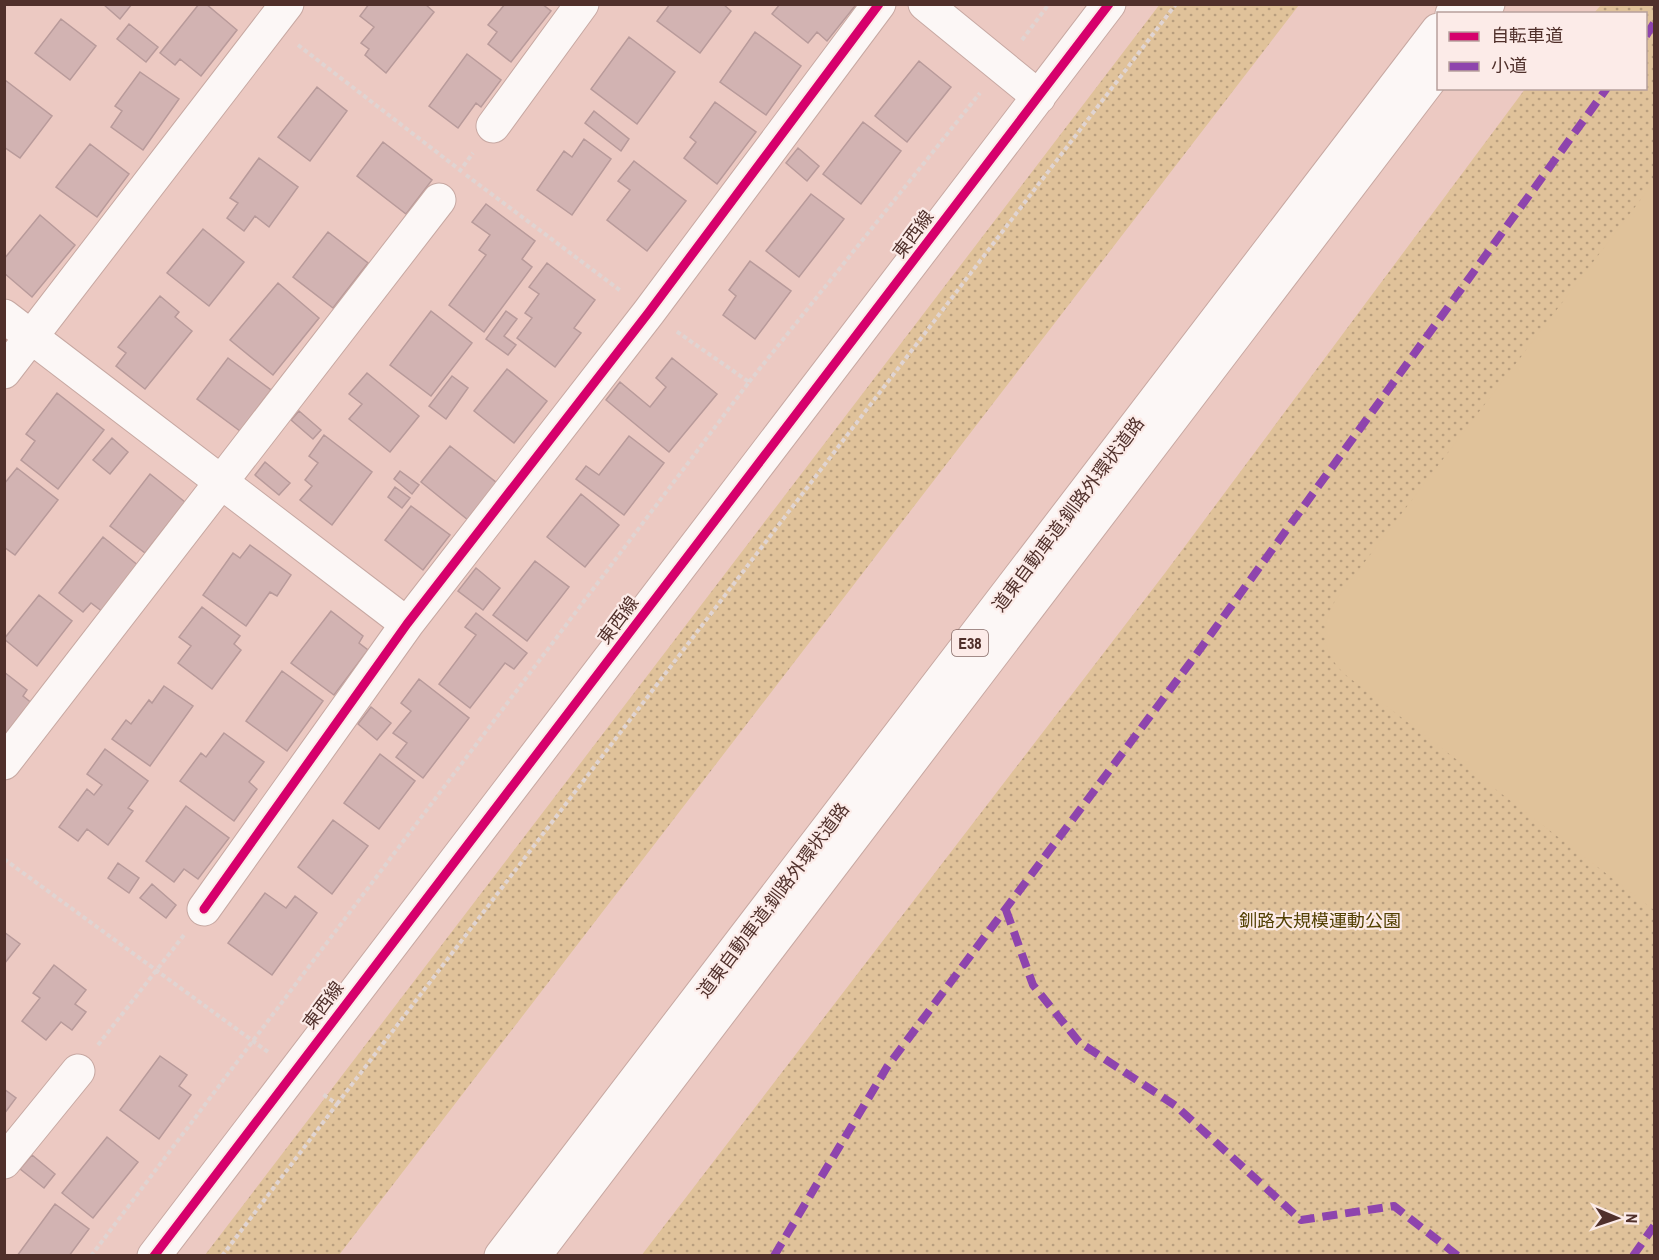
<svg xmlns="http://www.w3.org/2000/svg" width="1659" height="1260" viewBox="0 0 1659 1260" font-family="'Archivo Narrow','Noto Sans JP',sans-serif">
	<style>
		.grass { fill: url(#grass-dots) }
		.pitch { fill: #e0c29a }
		.building { fill: #d2b3b2; stroke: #b89a9a; stroke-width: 1.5 }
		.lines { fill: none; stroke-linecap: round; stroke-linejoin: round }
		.minor-casing { stroke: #c7a8a2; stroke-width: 35 }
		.highway-casing { stroke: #c7a8a2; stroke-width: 35 }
		.path { stroke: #e0d4d2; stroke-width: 4; stroke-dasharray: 4.5 3; stroke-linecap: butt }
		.minor { stroke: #fcf7f6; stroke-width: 33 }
		.highway { stroke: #fcf7f6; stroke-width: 33 }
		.quiet { stroke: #8e44ad; stroke-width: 8; stroke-dasharray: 15 8; stroke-linecap: butt }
		.cycleway-casing { stroke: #fcebe8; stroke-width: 13 }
		.cycleway { stroke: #d6006c; stroke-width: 9 }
		.labels { text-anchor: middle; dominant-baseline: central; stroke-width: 4.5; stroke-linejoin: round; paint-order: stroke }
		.shield { fill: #fcebe8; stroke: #846864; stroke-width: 1.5 }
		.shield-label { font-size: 16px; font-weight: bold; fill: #50302b }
		.street-label { font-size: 18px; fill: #50302b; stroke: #fcebe8 }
		.park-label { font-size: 18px; fill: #513f01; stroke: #fcebe8 }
	</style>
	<defs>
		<pattern id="grass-dots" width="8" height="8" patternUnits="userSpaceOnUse" patternTransform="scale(1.5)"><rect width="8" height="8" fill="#e0c29a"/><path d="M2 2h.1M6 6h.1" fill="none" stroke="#b89e7e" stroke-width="1.8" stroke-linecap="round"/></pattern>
	</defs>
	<rect width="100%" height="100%" fill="#ecc9c2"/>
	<path class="grass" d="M 1160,4 L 1299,5 L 339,1255 L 205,1255 Z
		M 1601,5 L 1654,5 L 1654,1255 L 641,1256 L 1165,573 L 1525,89 L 1646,88 L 1646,14 L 1594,13 Z"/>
	<path class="pitch" d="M 1654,182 L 1654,910 L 1347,676 C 1322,655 1319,629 1335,601 Z"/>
	<path class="building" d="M 103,4 L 132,4 L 120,19 Z
		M 199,4 L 206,4 L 237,30 L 201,76 L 180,59 L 175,65 L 160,53 Z
		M 369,4 L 425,4 L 434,12 L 386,73 L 365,55 L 369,49 L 361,43 L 374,27 L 360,16 Z
		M 505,4 L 542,4 L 551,11 L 511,62 L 488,44 L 497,32 L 488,25 Z
		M 670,4 L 723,4 L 731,11 L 700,53 L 657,21 Z
		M 780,4 L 853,4 L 855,6 L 827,41 L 817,32 L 808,43 L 772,14 Z
		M 61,19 L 96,46 L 70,80 L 35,53 Z
		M 129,24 L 158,47 L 146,62 L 117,39 Z
		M 755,32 L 801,66 L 766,115 L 720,82 Z
		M 629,37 L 675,72 L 637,124 L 591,89 Z
		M 467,54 L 501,80 L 481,107 L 476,103 L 458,128 L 429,106 Z
		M 919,61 L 951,87 L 907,142 L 875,116 Z
		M 140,72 L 179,99 L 143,150 L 111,127 L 122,111 L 115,106 Z
		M 5,80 L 52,116 L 20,158 L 4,147 Z
		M 317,87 L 347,111 L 310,161 L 278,137 Z
		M 715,102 L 756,132 L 717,184 L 684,158 L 696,142 L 690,137 Z
		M 594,111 L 629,139 L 621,151 L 585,123 Z
		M 863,122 L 901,151 L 861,204 L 823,174 Z
		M 584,139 L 611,159 L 572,215 L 537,190 L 564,151 L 572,157 Z
		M 383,142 L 432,180 L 406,214 L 357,176 Z
		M 90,144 L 129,174 L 97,217 L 56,187 Z
		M 798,148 L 819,166 L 807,181 L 786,163 Z
		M 259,158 L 298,187 L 269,227 L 255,216 L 244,231 L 227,218 L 238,203 L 230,198 Z
		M 634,161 L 686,201 L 647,251 L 607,220 L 630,190 L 618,181 Z
		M 811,194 L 844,219 L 799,277 L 766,251 Z
		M 486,204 L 535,241 L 522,259 L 532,267 L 484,332 L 449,305 L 486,255 L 479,250 L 490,235 L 472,222 Z
		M 40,215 L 75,245 L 32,297 L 4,273 L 4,259 Z
		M 203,229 L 244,262 L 209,306 L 167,273 Z
		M 328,232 L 368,263 L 333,308 L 293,277 Z
		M 750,261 L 791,291 L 755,339 L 723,315 L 736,296 L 729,290 Z
		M 547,263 L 595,300 L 574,328 L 581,333 L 555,367 L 517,338 L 532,318 L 525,313 L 539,294 L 529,287 Z
		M 278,283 L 319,318 L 273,375 L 230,340 Z
		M 160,296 L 179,312 L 175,317 L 192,331 L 145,389 L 116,366 L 126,353 L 118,347 Z
		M 431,311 L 472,343 L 431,396 L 390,365 Z
		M 506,311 L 517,319 L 504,336 L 516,345 L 508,355 L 486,339 Z
		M 228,358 L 271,390 L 240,431 L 197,399 Z
		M 672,358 L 717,394 L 669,452 L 606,400 L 620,382 L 650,407 L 666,387 L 656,378 Z
		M 507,369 L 547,401 L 514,443 L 474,411 Z
		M 367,373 L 419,416 L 390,452 L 349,419 L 362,404 L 349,394 Z
		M 452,376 L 468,388 L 446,419 L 429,406 Z
		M 57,393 L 104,430 L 58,489 L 21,460 L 35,441 L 26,434 Z
		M 299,411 L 321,430 L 313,439 L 291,420 Z
		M 324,435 L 372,472 L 332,525 L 300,500 L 312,486 L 305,480 L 318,463 L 309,456 Z
		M 629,436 L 664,463 L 624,515 L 576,479 L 586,466 L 599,475 Z
		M 112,438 L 128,452 L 110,474 L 93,460 Z
		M 450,446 L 497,483 L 468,520 L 421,482 Z
		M 265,462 L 290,483 L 279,495 L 255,475 Z
		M 17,468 L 58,500 L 15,555 L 4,547 L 4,484 Z
		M 400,471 L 419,485 L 412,494 L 394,479 Z
		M 150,474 L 185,502 L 145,553 L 110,526 Z
		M 395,487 L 410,498 L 402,508 L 388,497 Z
		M 581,494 L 619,525 L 585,567 L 547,537 Z
		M 411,506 L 450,535 L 423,570 L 385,540 Z
		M 103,537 L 139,566 L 103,612 L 91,603 L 83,612 L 59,593 Z
		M 250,545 L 291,575 L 277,596 L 270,592 L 246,626 L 203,595 L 233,553 L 240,558 Z
		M 535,561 L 569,587 L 527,641 L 493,615 Z
		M 476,568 L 500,588 L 483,610 L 458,591 Z
		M 39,595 L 72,621 L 37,666 L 4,639 Z
		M 202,607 L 240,636 L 234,644 L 241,650 L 212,689 L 178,663 L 191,646 L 179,637 Z
		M 331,611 L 363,636 L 359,643 L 368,650 L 334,695 L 291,663 Z
		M 476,613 L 527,653 L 514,669 L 505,663 L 470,708 L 439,684 L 476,635 L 465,627 Z
		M 282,671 L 323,701 L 287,751 L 246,721 Z
		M 4,672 L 27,690 L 23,696 L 33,704 L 4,740 Z
		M 419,679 L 469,718 L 423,778 L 396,757 L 407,743 L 393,733 L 411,711 L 401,703 Z
		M 164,686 L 193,706 L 150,766 L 112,739 L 126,720 L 131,724 L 149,700 L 152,703 Z
		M 371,707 L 391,723 L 377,740 L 358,724 Z
		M 224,733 L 264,762 L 249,782 L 257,789 L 234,821 L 180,781 L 201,753 L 206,757 Z
		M 105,749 L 148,781 L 128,808 L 133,811 L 108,845 L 87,829 L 78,841 L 59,827 L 87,789 L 94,795 L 102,785 L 87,774 Z
		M 380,754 L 415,781 L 379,829 L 344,803 Z
		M 186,806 L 229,838 L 198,879 L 184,869 L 174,882 L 146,861 Z
		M 333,820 L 368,846 L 332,894 L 298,867 Z
		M 118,863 L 139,878 L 129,893 L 108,878 Z
		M 152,884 L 176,905 L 166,918 L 140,898 Z
		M 265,893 L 286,908 L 295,896 L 317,913 L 272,975 L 228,943 Z
		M 4,932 L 20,944 L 4,964 Z
		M 54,965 L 86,990 L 75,1004 L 86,1012 L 72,1030 L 61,1022 L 46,1040 L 22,1021 L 40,998 L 33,993 Z
		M 160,1056 L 187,1075 L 179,1086 L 191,1095 L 159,1139 L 120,1110 Z
		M 4,1089 L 16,1098 L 4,1114 Z
		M 107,1137 L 138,1162 L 93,1218 L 62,1193 Z
		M 32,1155 L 55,1174 L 44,1188 L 20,1169 Z
		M 55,1204 L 89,1229 L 69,1256 L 17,1256 Z"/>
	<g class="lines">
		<g class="minor-casing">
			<path id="minor" d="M 925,4 L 1039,97
				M 493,126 L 582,4
				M 4,316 L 407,624
				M 4,372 L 287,4
				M 4,763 L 439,200
				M 204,909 L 407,624 L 649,312 L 879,4
				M 4,1162 L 78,1071
				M 154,1256 L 1109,4"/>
		</g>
		<g class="highway-casing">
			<path id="highway" d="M 1452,14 L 1458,4
				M 1481,14 L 1488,4
				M 501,1256 L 1438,30
				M 534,1256 L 1438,69"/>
		</g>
		<path class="path" d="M 1022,40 L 1049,4
			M 298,45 L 456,167
			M 459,172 L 473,153
			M 466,175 L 621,291
			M 749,382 L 980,93
			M 4,859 L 268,1052
			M 98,1045 L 184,935
			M 337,1104 L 1176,4
			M 91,1256 L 749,382 L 676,331
			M 222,1256 L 337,1104 L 321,1093"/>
		<use href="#minor" class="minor"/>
		<use href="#highway" class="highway"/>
		<path class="quiet" d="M 1646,36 L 1654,23
			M 1006,910 L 1033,985 L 1079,1042 L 1176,1106 L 1301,1220 L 1394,1206 L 1458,1256
			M 774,1256 L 887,1067 L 1190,663 L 1607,88
			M 1633,1256 L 1654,1226"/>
		<g class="cycleway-casing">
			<path id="cycleway" d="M 204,909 L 407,624 L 649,312 L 879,4
				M 154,1256 L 1109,4"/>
		</g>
		<use href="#cycleway" class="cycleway"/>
	</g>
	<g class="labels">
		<rect class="shield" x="952" y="630" width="36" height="26" rx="4.5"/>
		<g class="shield-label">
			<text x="970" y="643">E38</text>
		</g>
		<g class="street-label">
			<text transform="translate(913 234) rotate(-53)">東西線</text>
			<text transform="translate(1068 514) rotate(-53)">道東自動車道;釧路外環状道路</text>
			<text transform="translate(618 620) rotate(-53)">東西線</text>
			<text transform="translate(773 900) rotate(-53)">道東自動車道;釧路外環状道路</text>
			<text transform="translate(323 1005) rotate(-53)">東西線</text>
		</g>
		<g class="park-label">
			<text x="1320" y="920">釧路大規模運動公園</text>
		</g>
	</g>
	<rect width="1659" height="1260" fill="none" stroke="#50302b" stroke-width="12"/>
	<rect x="1437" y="12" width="210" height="78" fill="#fcebe8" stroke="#b7a09c" stroke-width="1.5"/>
	<rect x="1449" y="32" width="30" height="9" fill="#d6006c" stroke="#b7a09c" stroke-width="1.5"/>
	<text x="1491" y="42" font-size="18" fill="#50302b">自転車道</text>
	<rect x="1449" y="62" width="30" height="9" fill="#8e44ad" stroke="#b7a09c" stroke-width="1.5"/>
	<text x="1491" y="72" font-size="18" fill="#50302b">小道</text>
	<g transform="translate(1617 1218) rotate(92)" stroke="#fcebe8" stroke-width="4.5" paint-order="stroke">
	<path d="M0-4.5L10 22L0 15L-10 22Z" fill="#50302b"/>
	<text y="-9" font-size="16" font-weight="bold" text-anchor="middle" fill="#50302b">N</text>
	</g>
</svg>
